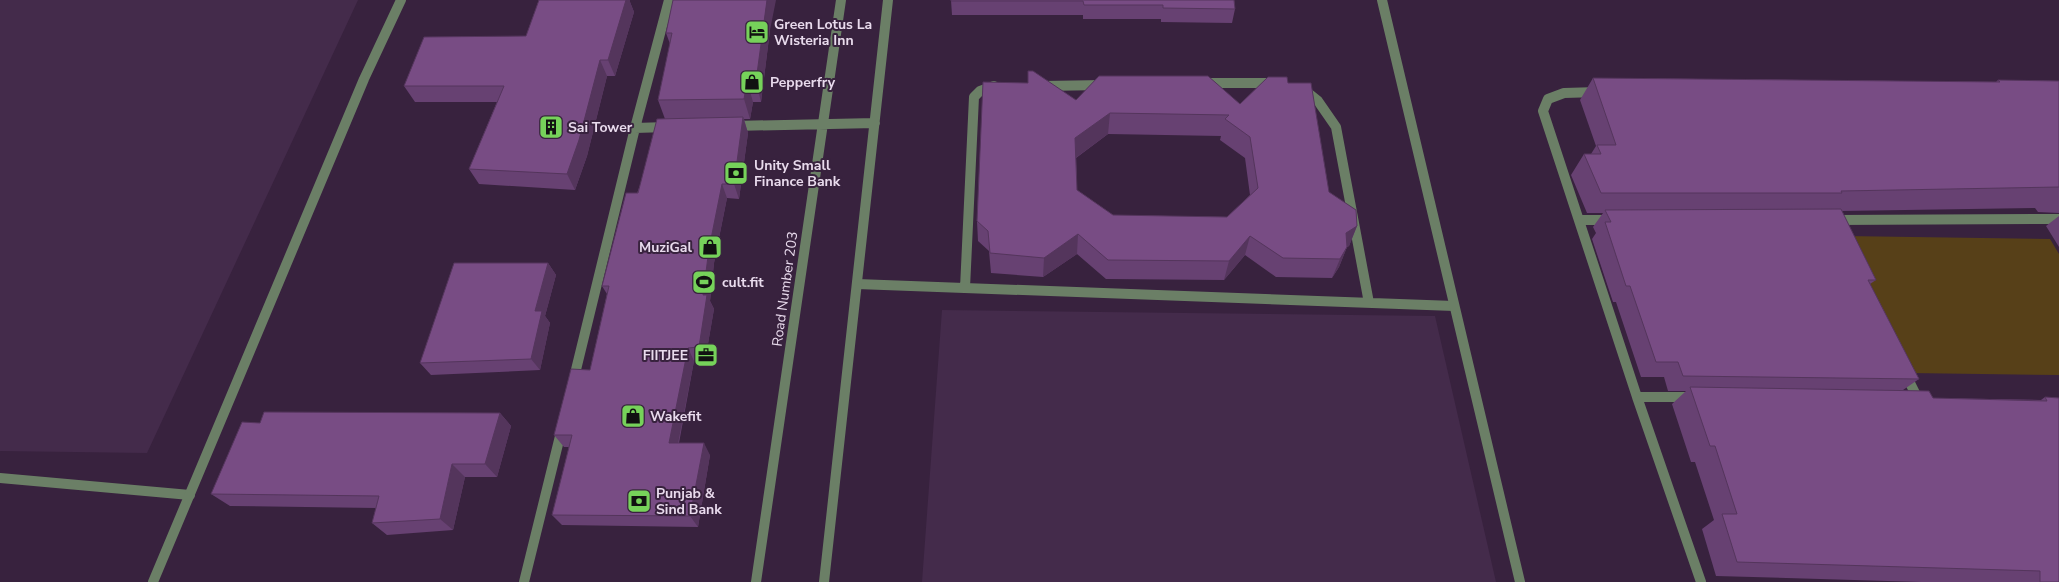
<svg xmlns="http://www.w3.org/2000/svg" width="2059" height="582" viewBox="0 0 2059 582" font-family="'Nunito Sans',sans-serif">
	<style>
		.built { fill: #442b4b }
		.green { fill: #574018 }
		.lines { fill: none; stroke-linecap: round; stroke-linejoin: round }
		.lane { stroke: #6b7f66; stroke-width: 10 }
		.street { stroke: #6b7f66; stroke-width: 10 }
		.wall { fill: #674172; fill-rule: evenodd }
		.shaded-wall { fill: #54355c }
		.building { fill: #784c84; stroke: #54355c; fill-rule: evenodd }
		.labels { text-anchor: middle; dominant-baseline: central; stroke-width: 4; stroke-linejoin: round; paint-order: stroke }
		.poi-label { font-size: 14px; font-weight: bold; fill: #e9dbed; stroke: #38223e; text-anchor: start }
		.street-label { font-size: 14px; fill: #e9dbed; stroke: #38223e }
	</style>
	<rect width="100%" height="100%" fill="#38223e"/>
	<path class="built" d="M 0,0 L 358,0 L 147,453 L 0,451 Z
		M 942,310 L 1435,316 L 1496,582 L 922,582 Z"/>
	<path class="green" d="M 1844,236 L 2050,239 L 2059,254 L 2059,375 L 1909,373 Z"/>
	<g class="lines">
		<path class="lane" d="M 1203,83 L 1274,83
			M 1043,86 L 1104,85
			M 1303,89 L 1318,101 L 1336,127 L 1369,303
			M 1598,92 L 1564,93 L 1548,99 L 1543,111 L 1637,397
			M 1580,220 L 1611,220
			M 1833,220 L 2059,219
			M 857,284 L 1454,306
			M 965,288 L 974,97 L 980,91 L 994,86
			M 1905,373 L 1919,401
			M 1693,397 L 1637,397 L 1701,582
			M 0,478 L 190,495"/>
		<path class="street" d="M 1382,0 L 1520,582
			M 734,126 L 875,123
			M 635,128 L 667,127
			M 573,382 L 635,128 L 669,0
			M 153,582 L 364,79 L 401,0
			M 524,582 L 562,428
			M 756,582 L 841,0
			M 824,582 L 888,0"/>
	</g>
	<path class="wall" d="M 539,0 L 630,0 L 630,2 L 634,12 L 615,76 L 607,76 L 587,156 L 575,190 L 479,184 L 469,169 L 497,102 L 415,102 L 404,86 L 526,36 Z
		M 951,0 L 1234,0 L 1235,9 L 1232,23 L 1161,22 L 1161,19 L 1083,19 L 1083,15 L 952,15 Z
		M 770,30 L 761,102 L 753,102 L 750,119 L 744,119 L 748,133 L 739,199 L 727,198 L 714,263 L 710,301 L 714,309 L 705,361 L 694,361 L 679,443 L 710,455 L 698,527 L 562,525 L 552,515 L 569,447 L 564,447 L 554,435 L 590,370 L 607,294 L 602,286 L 665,119 L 658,100 L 670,44 L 666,33 Z
		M 1593,78 L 1996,82 L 1998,80 L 2059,81 L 2059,213 L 2038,212 L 2035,208 L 1841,211 L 1876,280 L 1870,284 L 1919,379 L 1903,390 L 1933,398 L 2041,400 L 2045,397 L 2059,398 L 2059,582 L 1921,582 L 1716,576 L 1702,529 L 1714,520 L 1695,462 L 1691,462 L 1672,404 L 1686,391 L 1668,391 L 1664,377 L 1641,377 L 1616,302 L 1613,302 L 1592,239 L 1596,233 L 1593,227 L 1603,213 L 1587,213 L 1571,175 L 1584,154 L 1591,154 L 1596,146 L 1580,100 Z
		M 1288,83 L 1329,192 L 1357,226 L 1349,246 L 1347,247 L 1339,267 L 1332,278 L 1276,277 L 1245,255 L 1224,280 L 1106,279 L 1077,254 L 1043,277 L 991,273 L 989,251 L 978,241 L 977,221 L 1076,100 L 1240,104 ZM 1108,134 L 1221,136 L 1220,140 L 1245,158 L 1250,195 L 1227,217 L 1113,215 L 1077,190 L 1076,158 Z
		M 2059,216 L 2059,247 L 2046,226 Z
		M 548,263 L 556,275 L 545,316 L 550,323 L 540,370 L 431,375 L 420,363 Z
		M 500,413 L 511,426 L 497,477 L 465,477 L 453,530 L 387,535 L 372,523 L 376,508 L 230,506 L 211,494 L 260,423 Z"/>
	<path class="shaded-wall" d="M 622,0 L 630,0 L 630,2 L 634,12 L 615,76 L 608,60 Z
		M 767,0 L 776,0 L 770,30 L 761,102 L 756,81 Z
		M 600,60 L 607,76 L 587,156 L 575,190 L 567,174 Z
		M 747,81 L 753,102 L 750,119 L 744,99 Z
		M 1110,113 L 1108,134 L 1074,159 L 1075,138 Z
		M 743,117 L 748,133 L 739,199 L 734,184 Z
		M 722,184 L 727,198 L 714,263 L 710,301 L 714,309 L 705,361 L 699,347 L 703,295 L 709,249 Z
		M 1357,226 L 1349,246 L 1347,247 L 1339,267 L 1332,278 L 1340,259 L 1346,233 Z
		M 1078,234 L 1077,254 L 1043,277 L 1044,258 Z
		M 1250,236 L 1245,255 L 1224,280 L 1229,261 Z
		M 548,263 L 556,275 L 545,316 L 550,323 L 540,370 L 531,359 L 535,311 Z
		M 688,348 L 694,361 L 676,454 L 669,443 Z
		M 500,413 L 511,426 L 497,477 L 485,464 Z
		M 704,443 L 710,455 L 698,527 L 690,516 Z
		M 452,464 L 465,477 L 453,530 L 440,519 Z"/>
	<path class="building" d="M 539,0 L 626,0 L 608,60 L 600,60 L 579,140 L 567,174 L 469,169 L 504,86 L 404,86 L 424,37 L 526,36 Z
		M 673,0 L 767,0 L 756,81 L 747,81 L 744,99 L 658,100 L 672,33 L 666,33 Z
		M 951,0 L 1234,0 L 1235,9 L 1163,8 L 1163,5 L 1084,5 L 1083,1 L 951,1 Z
		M 1028,71 L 1033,71 L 1076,100 L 1099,76 L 1208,76 L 1240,104 L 1268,77 L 1287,77 L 1288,83 L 1311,83 L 1329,192 L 1356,210 L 1357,226 L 1346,233 L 1347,247 L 1340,259 L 1283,258 L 1250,236 L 1229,261 L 1108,260 L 1078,234 L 1044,258 L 990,253 L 988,231 L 977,221 L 983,82 L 1028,83 ZM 1110,113 L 1229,115 L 1225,119 L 1250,137 L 1258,188 L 1227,217 L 1113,215 L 1077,190 L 1075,138 Z
		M 1593,78 L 2000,82 L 1998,80 L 2059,81 L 2059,187 L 1841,191 L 1842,193 L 1601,193 L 1584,154 L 1601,154 L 1597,145 L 1616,145 Z
		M 743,117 L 734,184 L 722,184 L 709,249 L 703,295 L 707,295 L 699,347 L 688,348 L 669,443 L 704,443 L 690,516 L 552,515 L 572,435 L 554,435 L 571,369 L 590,370 L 609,286 L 602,286 L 626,193 L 638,193 L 657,119 Z
		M 1841,209 L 1876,280 L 1868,280 L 1919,379 L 1683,376 L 1678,362 L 1656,362 L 1630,286 L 1626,286 L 1605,222 L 1611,222 L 1605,210 Z
		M 454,263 L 548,263 L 535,311 L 542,311 L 531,359 L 420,363 Z
		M 1690,387 L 1929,391 L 1933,398 L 2047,401 L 2045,397 L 2059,398 L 2059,582 L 2040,582 L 2040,571 L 1737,562 L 1722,514 L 1737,514 L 1715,446 L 1710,446 Z
		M 264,412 L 500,413 L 485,464 L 452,464 L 440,519 L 372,523 L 379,496 L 211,494 L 242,422 L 260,423 Z"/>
	<defs>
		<g id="hotel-square" transform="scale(1.25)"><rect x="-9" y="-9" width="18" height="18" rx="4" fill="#76d25a" stroke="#38223e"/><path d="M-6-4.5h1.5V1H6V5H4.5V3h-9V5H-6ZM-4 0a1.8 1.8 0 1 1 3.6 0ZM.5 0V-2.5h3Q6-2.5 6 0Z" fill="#111"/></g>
		<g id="shop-square" transform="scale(1.25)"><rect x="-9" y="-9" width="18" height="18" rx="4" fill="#76d25a" stroke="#38223e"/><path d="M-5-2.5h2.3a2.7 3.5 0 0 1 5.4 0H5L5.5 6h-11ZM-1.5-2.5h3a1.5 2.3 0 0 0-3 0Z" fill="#111"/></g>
		<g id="building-square" transform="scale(1.25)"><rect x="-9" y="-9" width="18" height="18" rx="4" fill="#76d25a" stroke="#38223e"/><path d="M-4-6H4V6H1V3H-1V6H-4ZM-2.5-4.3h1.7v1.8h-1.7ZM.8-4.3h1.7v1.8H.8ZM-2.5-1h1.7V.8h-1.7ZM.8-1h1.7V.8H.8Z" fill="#111"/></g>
		<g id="bank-square" transform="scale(1.25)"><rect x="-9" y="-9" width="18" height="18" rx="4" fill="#76d25a" stroke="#38223e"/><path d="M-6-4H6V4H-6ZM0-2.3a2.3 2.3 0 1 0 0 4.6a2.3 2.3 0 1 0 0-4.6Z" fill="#111"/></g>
		<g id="stadium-square" transform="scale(1.25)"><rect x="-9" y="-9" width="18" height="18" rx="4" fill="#76d25a" stroke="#38223e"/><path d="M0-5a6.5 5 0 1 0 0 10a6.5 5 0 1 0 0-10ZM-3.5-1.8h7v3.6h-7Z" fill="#111"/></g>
		<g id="office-square" transform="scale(1.25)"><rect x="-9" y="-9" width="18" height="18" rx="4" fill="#76d25a" stroke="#38223e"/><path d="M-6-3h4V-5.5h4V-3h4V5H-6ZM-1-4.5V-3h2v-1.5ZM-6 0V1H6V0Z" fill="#111"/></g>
	</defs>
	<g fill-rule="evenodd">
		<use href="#hotel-square" x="757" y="32"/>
		<use href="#shop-square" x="752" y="82"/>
		<use href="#building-square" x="551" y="127"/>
		<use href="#bank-square" x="736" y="173"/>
		<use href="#shop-square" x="710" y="247"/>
		<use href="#stadium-square" x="704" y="282"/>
		<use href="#office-square" x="706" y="355"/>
		<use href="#shop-square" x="633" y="416"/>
		<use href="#bank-square" x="639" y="501"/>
	</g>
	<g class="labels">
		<g class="poi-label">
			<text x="774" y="24">Green Lotus La<tspan x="774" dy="16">Wisteria Inn</tspan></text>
			<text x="770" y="82">Pepperfry</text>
			<text x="568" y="127">Sai Tower</text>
			<text x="754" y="165">Unity Small<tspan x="754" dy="16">Finance Bank</tspan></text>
			<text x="692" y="247" text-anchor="end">MuziGal</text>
			<text x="722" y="282">cult.fit</text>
			<text x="688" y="355" text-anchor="end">FIITJEE</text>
			<text x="650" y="416">Wakefit</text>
			<text x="656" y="493">Punjab &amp;<tspan x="656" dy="16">Sind Bank</tspan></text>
		</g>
		<g class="street-label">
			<text transform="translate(785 289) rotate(-82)">Road Number 203</text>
		</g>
	</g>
</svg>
